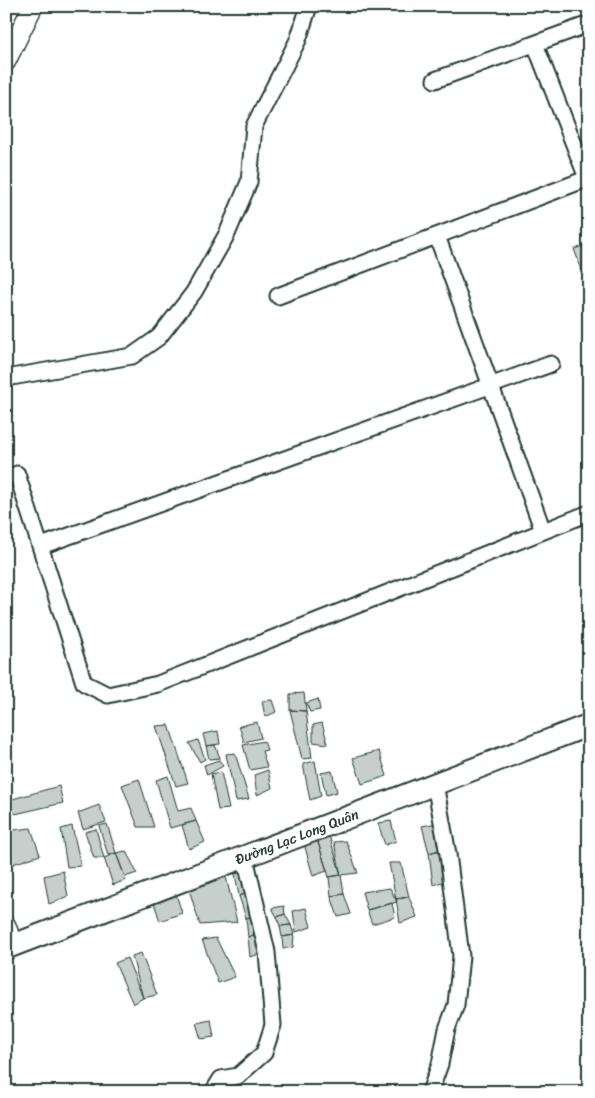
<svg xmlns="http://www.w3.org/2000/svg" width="595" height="1098" viewBox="0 0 595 1098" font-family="Sriracha,sans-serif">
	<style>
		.building { fill: #c7cfcc; stroke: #1f3d34 }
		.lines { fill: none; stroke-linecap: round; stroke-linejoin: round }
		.minor-casing { stroke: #1f3d34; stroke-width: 19 }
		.tertiary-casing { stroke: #1f3d34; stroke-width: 22 }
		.secondary-casing { stroke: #1f3d34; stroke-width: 25 }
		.minor { stroke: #fff; stroke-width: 15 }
		.tertiary { stroke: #fff; stroke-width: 19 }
		.secondary { stroke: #fff; stroke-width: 21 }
		.labels { text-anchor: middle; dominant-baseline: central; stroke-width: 5; stroke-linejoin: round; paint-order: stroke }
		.street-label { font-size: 14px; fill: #1f3d34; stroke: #fff }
	</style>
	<rect width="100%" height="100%" fill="#fff"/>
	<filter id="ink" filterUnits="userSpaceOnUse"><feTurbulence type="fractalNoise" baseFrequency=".02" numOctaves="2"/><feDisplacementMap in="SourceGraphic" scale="10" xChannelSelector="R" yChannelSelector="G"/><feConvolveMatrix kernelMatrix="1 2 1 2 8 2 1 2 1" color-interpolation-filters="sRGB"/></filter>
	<g filter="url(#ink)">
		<path class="building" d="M 589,244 L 589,290 L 574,249 Z
			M 304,693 L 306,711 L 290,710 L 290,694 Z
			M 318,699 L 320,710 L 310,712 L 306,703 Z
			M 272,700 L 276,712 L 265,717 L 262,701 Z
			M 290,710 L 306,711 L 312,758 L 302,759 Z
			M 257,722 L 261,738 L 244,742 L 239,726 Z
			M 322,723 L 328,744 L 313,742 L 313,725 Z
			M 169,725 L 188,783 L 176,786 L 156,726 Z
			M 218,731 L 220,744 L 206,746 L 203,734 Z
			M 198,740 L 205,759 L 200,762 L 189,743 Z
			M 264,741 L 267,750 L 262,751 L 267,767 L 250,770 L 243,745 Z
			M 215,745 L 220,758 L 209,759 L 206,746 Z
			M 379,751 L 387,776 L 362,784 L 353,758 Z
			M 235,753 L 249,799 L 236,801 L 226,754 Z
			M 219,760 L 223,766 L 207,775 L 204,765 Z
			M 315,761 L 321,796 L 310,800 L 303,764 Z
			M 268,770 L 272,788 L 257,795 L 254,775 Z
			M 332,771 L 337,792 L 326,795 L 321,773 Z
			M 221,772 L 229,809 L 218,810 L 211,774 Z
			M 168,776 L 178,811 L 191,808 L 196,821 L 170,828 L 156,780 Z
			M 139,779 L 154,827 L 138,827 L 122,785 Z
			M 59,786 L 63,803 L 15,814 L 9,800 Z
			M 99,805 L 106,822 L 83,829 L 78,813 Z
			M 196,821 L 205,842 L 189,849 L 182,825 Z
			M 391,821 L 396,841 L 385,845 L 378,823 Z
			M 437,823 L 443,849 L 429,853 L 422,826 Z
			M 107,824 L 116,853 L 108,855 L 99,826 Z
			M 72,826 L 81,866 L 67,867 L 61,829 Z
			M 31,828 L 40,855 L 10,865 L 6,851 L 6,831 Z
			M 96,829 L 104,858 L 94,858 L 85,832 Z
			M 329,835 L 341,875 L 329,877 L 316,836 Z
			M 316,836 L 327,871 L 313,876 L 303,840 Z
			M 346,841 L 358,873 L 341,875 L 334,842 Z
			M 443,849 L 448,880 L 433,885 L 429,853 Z
			M 126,851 L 137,873 L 125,877 L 116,853 Z
			M 116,853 L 126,880 L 113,885 L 104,858 Z
			M 389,863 L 401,863 L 409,897 L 396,899 Z
			M 63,871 L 68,896 L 49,904 L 44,876 Z
			M 246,872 L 248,893 L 239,896 L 235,874 Z
			M 225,873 L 237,922 L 200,925 L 188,886 Z
			M 341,875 L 344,894 L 331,896 L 329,877 Z
			M 390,888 L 397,902 L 367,910 L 362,892 Z
			M 175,891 L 182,913 L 160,921 L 153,900 Z
			M 248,893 L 255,916 L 246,918 L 239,896 Z
			M 344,894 L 351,914 L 338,917 L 331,896 Z
			M 409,897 L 417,917 L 400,923 L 396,899 Z
			M 392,903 L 395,917 L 372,924 L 367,910 Z
			M 284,906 L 285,914 L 277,917 L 272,908 Z
			M 306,908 L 311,927 L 296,932 L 293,911 Z
			M 285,914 L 291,925 L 280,926 L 277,917 Z
			M 255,916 L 259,933 L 248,937 L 246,918 Z
			M 291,925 L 294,935 L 282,937 L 280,926 Z
			M 259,933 L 263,953 L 250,957 L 248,937 Z
			M 294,935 L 293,947 L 283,949 L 282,937 Z
			M 216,938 L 235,977 L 218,983 L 202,940 Z
			M 141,953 L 157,995 L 143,998 L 132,956 Z
			M 127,958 L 143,998 L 133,1004 L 115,963 Z
			M 211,1020 L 214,1037 L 201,1039 L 196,1023 Z"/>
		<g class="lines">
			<g class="minor-casing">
				<path id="minor" d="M 535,44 L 587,178
					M 435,80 L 589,24
					M 437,236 L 543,531
					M 278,296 L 589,178
					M 6,378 L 132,356 L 159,337 L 194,292 L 227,234 L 249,182 L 254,126 L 298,40 L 309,6
					M 17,474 L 84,683 L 108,695 L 158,684 L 589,513
					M 41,546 L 551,364
					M 213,1092 L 221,1079 L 238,1076 L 264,1053 L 273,1025 L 267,952 L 245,857
					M 430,1092 L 440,1064 L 447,1029 L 456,1005 L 461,956 L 448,854 L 435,784"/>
			</g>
			<g class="tertiary-casing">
				<path id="tertiary" d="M 6,61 L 33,6
					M 6,926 L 13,946"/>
			</g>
			<g class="secondary-casing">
				<path id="secondary" d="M 6,948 L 589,725"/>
			</g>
			<use href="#minor" class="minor"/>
			<use href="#tertiary" class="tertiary"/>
			<use href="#secondary" class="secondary"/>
		</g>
	</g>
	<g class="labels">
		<g class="street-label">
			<text transform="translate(297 837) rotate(-21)">Đường Lạc Long Quân</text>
		</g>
	</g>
	<rect width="595" height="1098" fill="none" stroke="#fff" stroke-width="25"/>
	<rect x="12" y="12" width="570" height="1073" fill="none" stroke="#1f3d34" stroke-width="2" filter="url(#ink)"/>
</svg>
